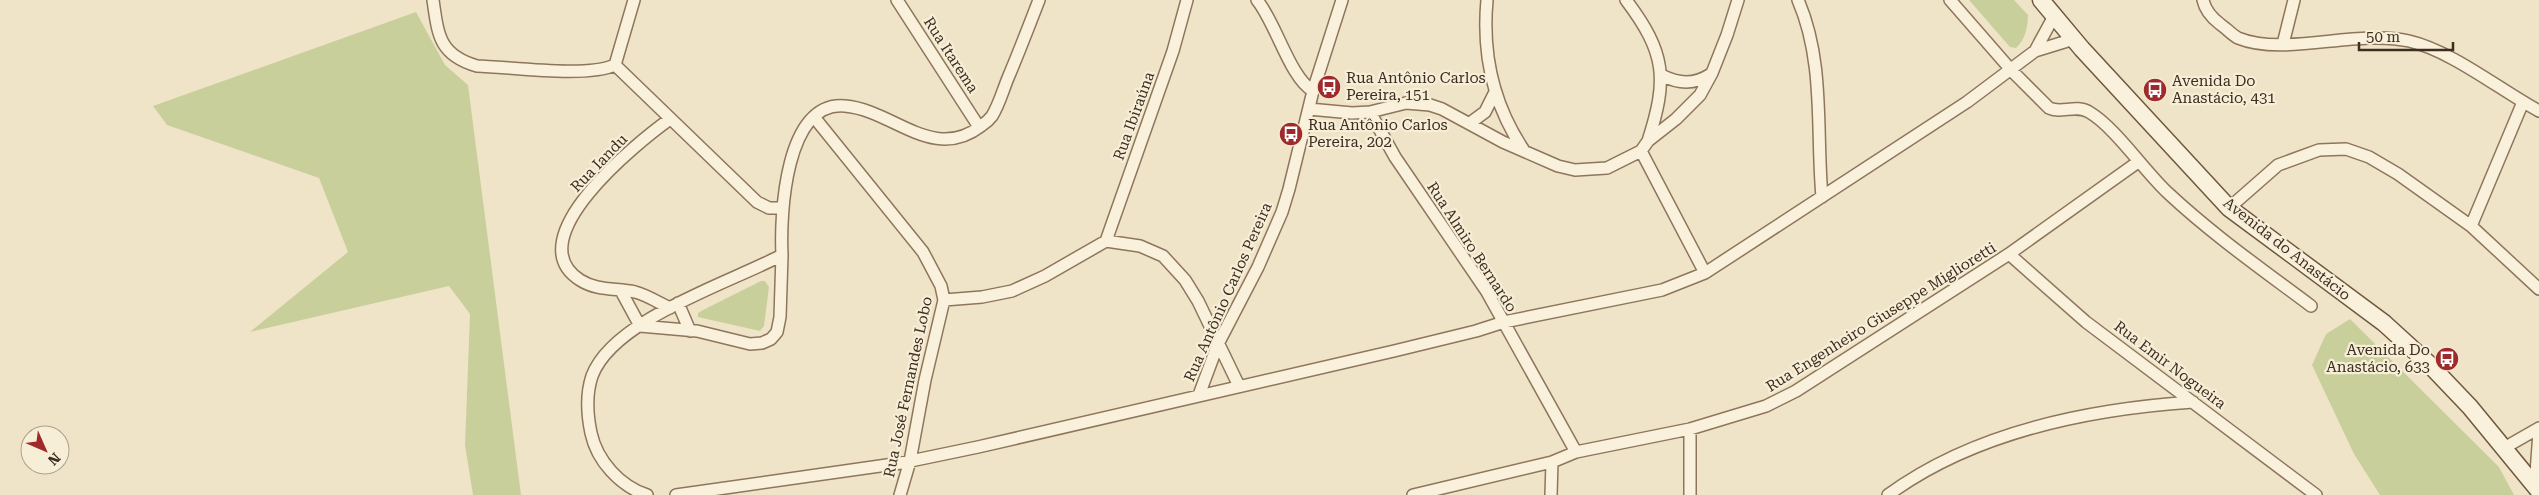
<svg xmlns="http://www.w3.org/2000/svg" width="2539" height="495" viewBox="0 0 2539 495" font-family="'Roboto Serif',serif">
	<style>
		.green { fill: #c9cf9b }
		.lines { fill: none; stroke-linecap: round; stroke-linejoin: round }
		.minor-casing { stroke: #8d765c; stroke-width: 14 }
		.secondary-casing { stroke: #6f573f; stroke-width: 19 }
		.minor { stroke: #faf1dc; stroke-width: 11 }
		.secondary { stroke: #faf1dc; stroke-width: 16 }
		.labels { text-anchor: middle; dominant-baseline: central; stroke-width: 4.5; stroke-linejoin: round; paint-order: stroke }
		.street-label { font-size: 15px; fill: #3d2e20; stroke: #f7eed8 }
		.poi-label { font-size: 15px; fill: #3d2e20; stroke: #f7eed8; text-anchor: start }
	</style>
	<rect width="100%" height="100%" fill="#f0e4c8"/>
	<path class="green" d="M 1969,0 L 2014,0 L 2028,15 C 2028,27 2025,40 2016,48 L 2010,47 Z
		M 416,12 L 445,65 L 468,85 L 521,495 L 473,495 L 465,445 L 470,314 L 449,286 L 250,332 L 348,252 L 319,178 L 167,125 L 153,106 Z
		M 761,281 L 765,281 L 769,287 L 764,326 L 760,331 L 698,317 L 698,313 L 703,310 Z
		M 2350,319 L 2499,467 L 2514,495 L 2380,495 L 2354,454 L 2312,365 L 2326,334 Z"/>
	<g class="lines">
		<g class="minor-casing">
			<path id="minor" d="M 433,0 C 438,35 439,55 477,66 C 511,67 587,78 615,65 L 634,0
				M 897,0 L 979,127
				M 1257,0 C 1276,23 1290,78 1313,91
				M 1487,0 C 1482,54 1493,104 1523,149
				M 1626,0 C 1666,53 1668,79 1648,141
				M 1798,0 C 1825,62 1816,131 1822,197
				M 1950,0 L 2012,71 L 2049,108 C 2061,114 2076,104 2089,112 C 2115,127 2145,172 2168,193 C 2213,235 2263,270 2311,306
				M 2203,0 C 2205,10 2212,18 2220,24 C 2226,28 2232,35 2238,38 C 2284,57 2356,29 2409,41 C 2452,51 2500,90 2539,111
				M 2283,44 L 2294,0
				M 2035,51 L 2054,16
				M 615,65 L 757,202 L 769,208 L 782,208
				M 1661,75 C 1679,84 1694,85 1711,74
				M 1309,109 L 1352,113 L 1370,112 L 1406,103 L 1430,105 L 1442,109 L 1503,142 L 1558,166 L 1575,170 L 1607,168 L 1641,151 L 1648,141 L 1676,119 L 1700,95 L 1712,73 L 1727,35 L 1738,0
				M 1370,112 L 1395,157 L 1487,292 L 1576,452
				M 814,117 L 923,252 L 941,286 L 944,300 L 925,380 L 910,461 L 900,495
				M 1470,123 L 1485,112 L 1494,94
				M 1641,151 L 1705,273
				M 2229,208 L 2278,165 L 2319,150 L 2346,149 L 2369,157 L 2398,174 L 2471,226 L 2539,289
				M 2471,226 L 2523,102
				M 1106,241 L 1173,51 L 1187,0
				M 2009,254 L 2086,322 L 2316,495
				M 621,291 L 640,326 L 697,331 L 750,344 L 762,343 L 771,339 L 777,332 L 780,317 L 782,255
				M 944,300 L 982,297 L 1012,291 L 1045,276 L 1106,241 L 1140,246 L 1163,256 L 1185,280 L 1198,301 L 1239,386
				M 678,303 L 690,331
				M 670,308 C 659,303 647,295 635,292 C 616,288 597,291 580,280 C 516,239 638,142 670,119
				M 1199,395 L 1218,344 L 1258,267 L 1282,212 L 1289,189 L 1313,91 L 1342,0
				M 2504,448 L 2539,428
				M 2535,487 L 2539,432
				M 647,495 C 620,486 597,461 591,433 C 587,414 586,394 592,376 C 613,319 732,282 782,255 C 780,215 785,100 845,106 C 893,110 933,163 981,126 C 984,124 989,120 992,116 C 999,105 1003,90 1008,78 C 1019,52 1029,26 1039,0
				M 676,495 L 901,463 L 978,447 L 1394,351 L 1476,331 L 1504,322 L 1662,290 L 1705,273 L 1967,102 L 2035,51 L 2074,39
				M 1413,495 L 1552,462 L 1576,452 L 1690,429 L 1766,406 L 1796,391 L 2009,254 L 2138,162
				M 1551,495 L 1552,462
				M 1690,495 L 1690,429
				M 1888,495 C 1974,432 2089,409 2193,402"/>
		</g>
		<g class="secondary-casing">
			<path id="secondary" d="M 2041,0 L 2082,49 L 2229,208 L 2384,323 L 2429,364 L 2470,407 L 2539,491"/>
		</g>
		<use href="#minor" class="minor"/>
		<use href="#secondary" class="secondary"/>
	</g>
	<defs>
		<g id="bus-disc" transform="scale(1.25)"><circle r="9.5" fill="#9e2a2b" stroke="#f7eed8"/><path d="M-5-6H5V4H4V6H2V4H-2V6H-4V4H-5ZM-3.5-4V0h7V-4ZM-3.5 1.2v1.5H-2V1.2ZM2 1.2v1.5H3.5V1.2Z" fill="#fff"/></g>
	</defs>
	<g fill-rule="evenodd">
		<use href="#bus-disc" x="1329" y="87"/>
		<use href="#bus-disc" x="2155" y="90"/>
		<use href="#bus-disc" x="1291" y="134"/>
		<use href="#bus-disc" x="2447" y="359"/>
	</g>
	<g class="labels">
		<g class="street-label">
			<text transform="translate(951 55) rotate(57)">Rua Itarema</text>
			<text transform="translate(1134 116) rotate(-70)">Rua Ibiraúna</text>
			<text transform="translate(599 163) rotate(-46)">Rua Iandu</text>
			<text transform="translate(1472 247) rotate(57)">Rua Almiro Bernardo</text>
			<text transform="translate(2287 249) rotate(38)">Avenida do Anastácio</text>
			<text transform="translate(1228 292) rotate(-66)">Rua Antônio Carlos Pereira</text>
			<text transform="translate(1881 317) rotate(-32)">Rua Engenheiro Giuseppe Miglioretti</text>
			<text transform="translate(2170 365) rotate(37)">Rua Emir Nogueira</text>
			<text transform="translate(908 387) rotate(-78)">Rua José Fernandes Lobo</text>
		</g>
		<g class="poi-label">
			<text x="1346" y="78">Rua Antônio Carlos<tspan x="1346" dy="17">Pereira, 151</tspan></text>
			<text x="2172" y="81">Avenida Do<tspan x="2172" dy="17">Anastácio, 431</tspan></text>
			<text x="1308" y="125">Rua Antônio Carlos<tspan x="1308" dy="17">Pereira, 202</tspan></text>
			<text x="2430" y="350" text-anchor="end">Avenida Do<tspan x="2430" dy="17">Anastácio, 633</tspan></text>
		</g>
	</g>
	<g transform="translate(45 450) rotate(135)"><circle r="24" fill="#f7eed8" stroke="#ada18e"/>
	<path d="M0-4L9 19L0 12L-9 19Z" fill="#9e2a2b"/>
	<text y="-8" font-size="14" font-weight="bold" text-anchor="middle" fill="#3d2e20">N</text>
	</g>
	<path d="M2359 42v8h94v-8" fill="none" stroke="#3d2e20" stroke-width="2.5"/>
	<text x="2366" y="42" font-size="15" fill="#3d2e20" stroke="#f7eed8" stroke-width="4" paint-order="stroke">50 m</text>
</svg>
